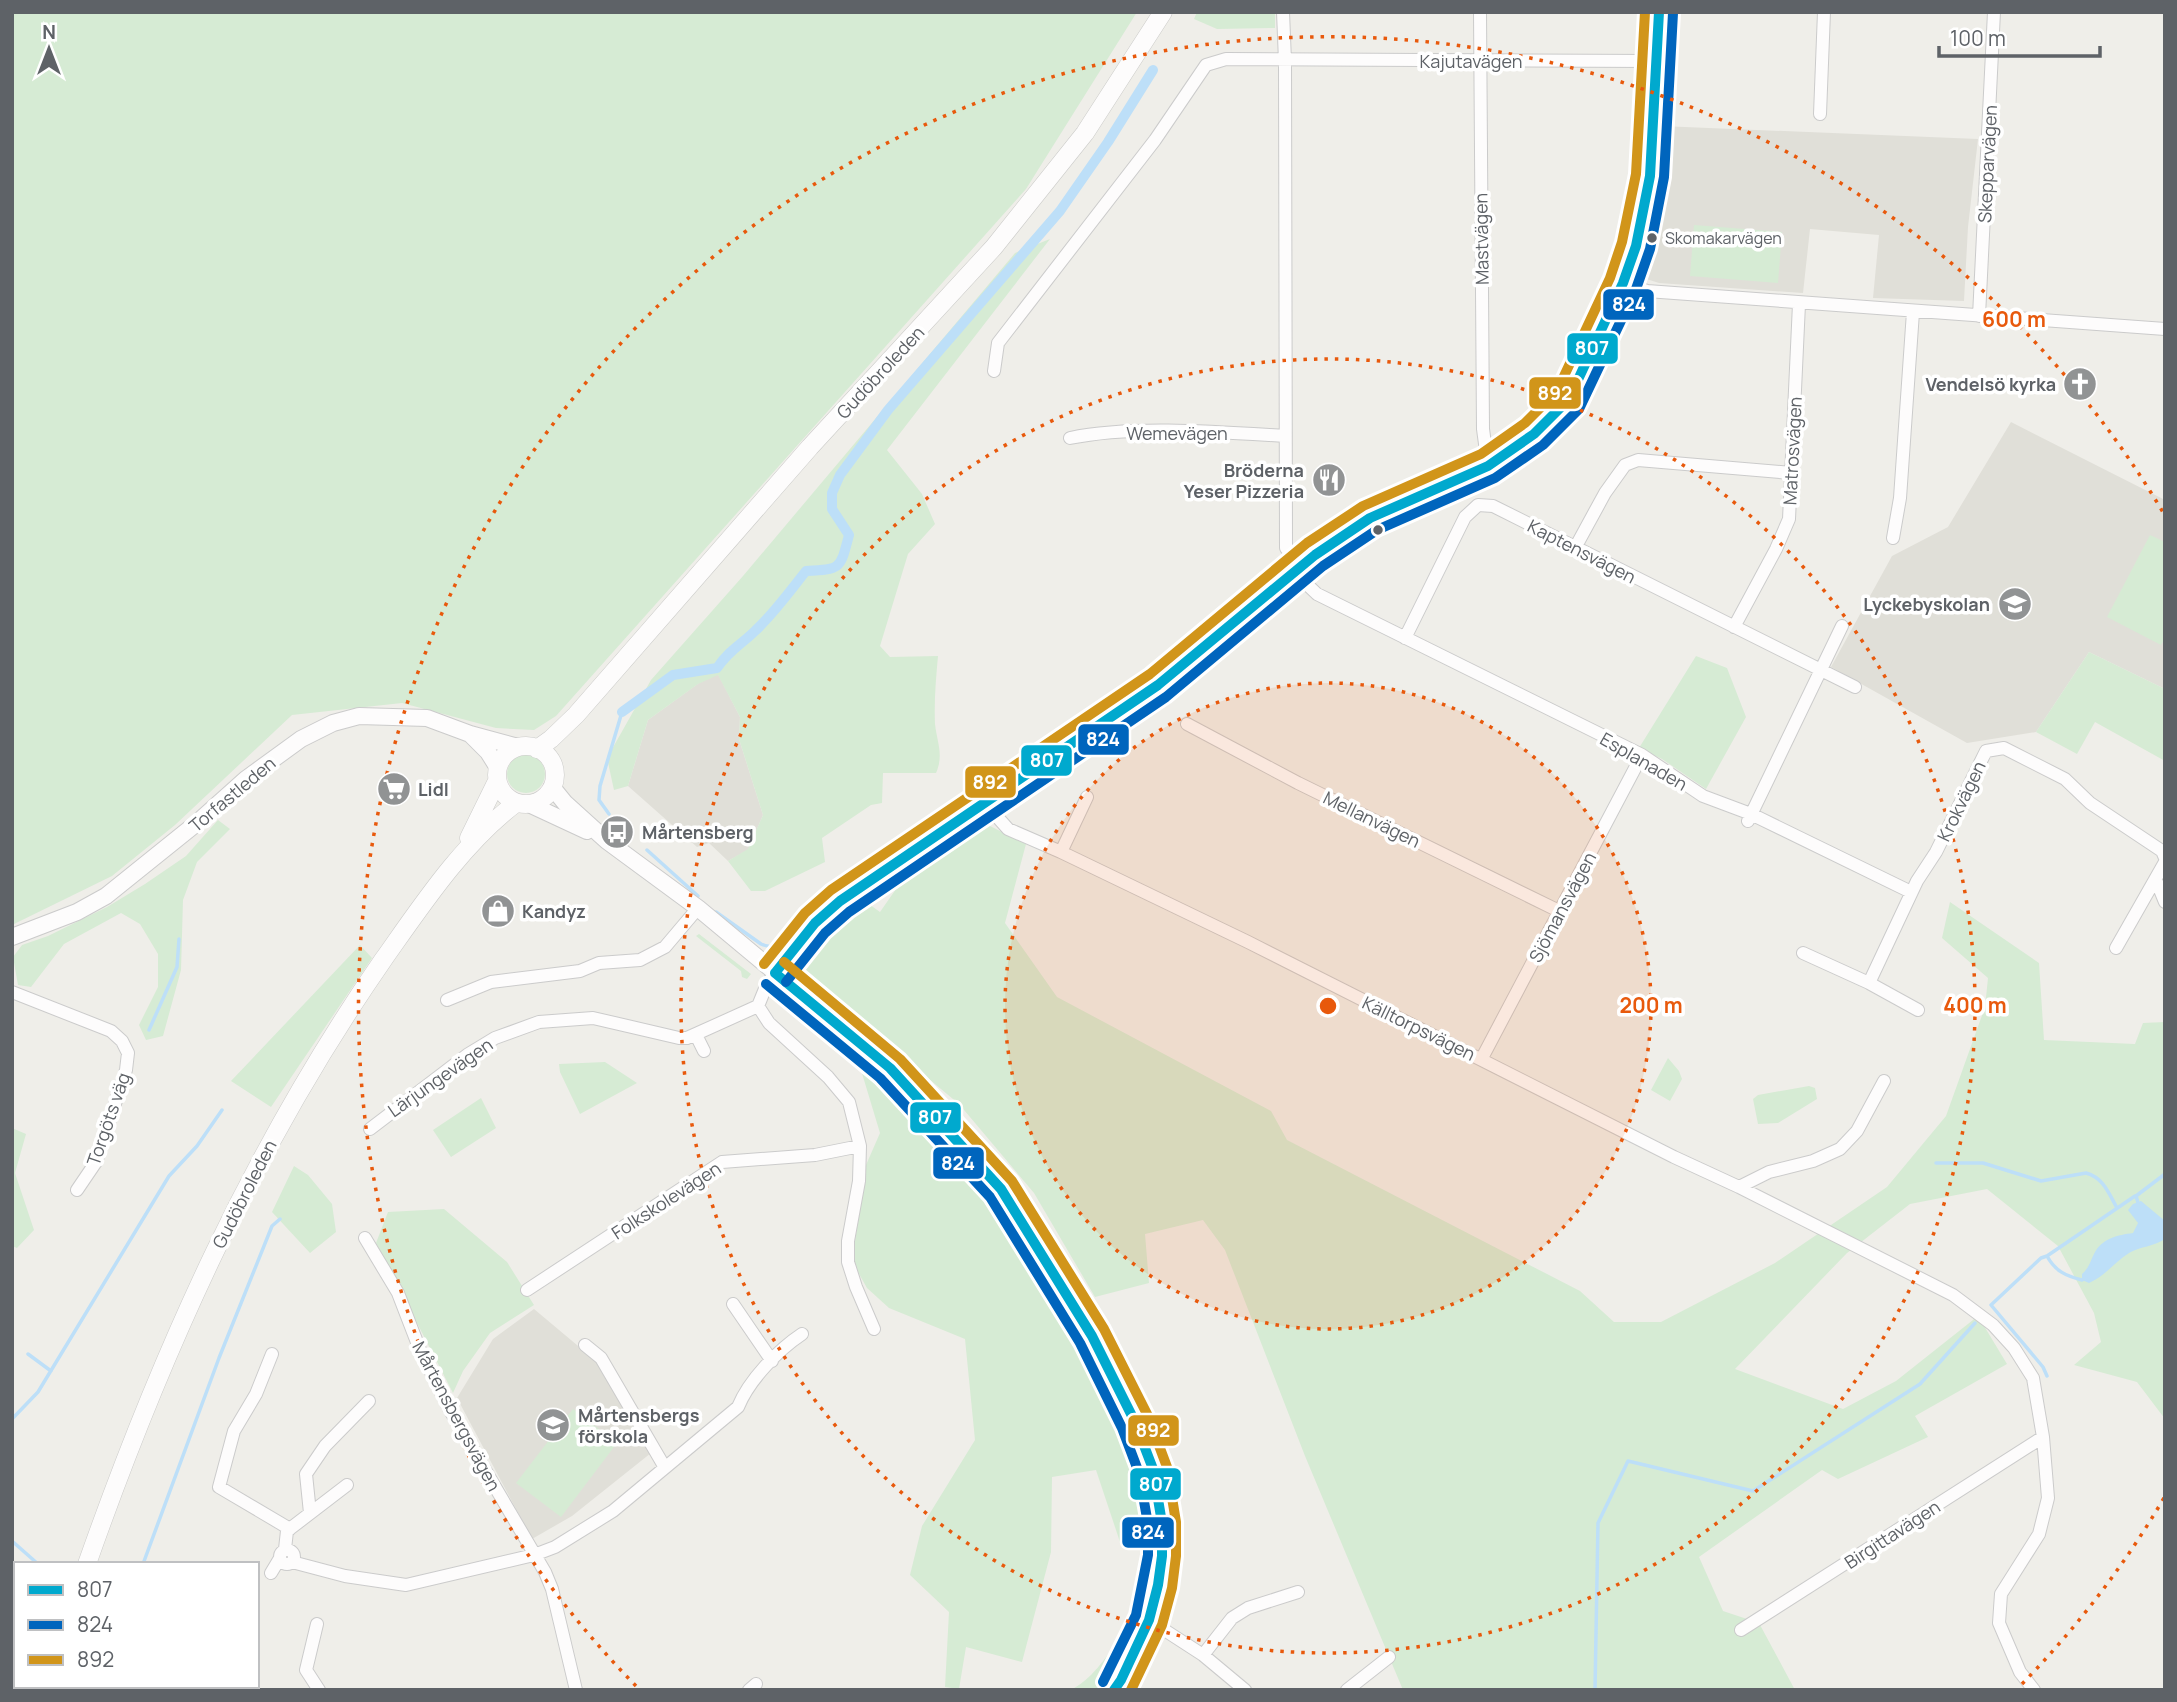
<svg xmlns="http://www.w3.org/2000/svg" width="2177" height="1702" viewBox="0 0 2177 1702" font-family="Manrope,sans-serif">
	<style>
		.education { fill: #e0dfd8 }
		.green { fill: #d6ebd4 }
		.water { fill: #bddff8 }
		.lines { fill: none; stroke-linecap: round; stroke-linejoin: round }
		.stream { stroke: #bddff8; stroke-width: 3.5 }
		.canal { stroke: #bddff8; stroke-width: 10 }
		.minor-casing { stroke: #cbcbcb; stroke-width: 14 }
		.tertiary-casing { stroke: #cbcbcb; stroke-width: 18 }
		.secondary-casing { stroke: #cbcbc9; stroke-width: 19 }
		.minor { stroke: #fdfcfc; stroke-width: 12 }
		.tertiary { stroke: #fdfcfc; stroke-width: 16 }
		.secondary { stroke: #fdfcfc; stroke-width: 18 }
		.bus-1-casing { stroke: #fff; stroke-width: 16 }
		.bus-2-casing { stroke: #fff; stroke-width: 16 }
		.bus-3-casing { stroke: #fff; stroke-width: 16 }
		.bus-1 { stroke: #00a9ce; stroke-width: 10 }
		.bus-2 { stroke: #0065bd; stroke-width: 10 }
		.bus-3 { stroke: #d1951a; stroke-width: 10 }
		.ring { fill: none; stroke: #e8590c; stroke-width: 3.5; stroke-dasharray: 3.5 7 }
		.bus-dot { fill: #5e6267; stroke: #fff; stroke-width: 2.5 }
		.labels { text-anchor: middle; dominant-baseline: central; stroke-width: 7; stroke-linejoin: round; paint-order: stroke }
		.bus-label { font-size: 16px; fill: #5e6267; stroke: #fff; text-anchor: start }
		.street-label { font-size: 18px; fill: #5e6267; stroke: #fff }
		.poi-label { font-size: 18px; font-weight: bold; fill: #5e6267; stroke: #fff; text-anchor: start }
		.centre { fill: #e8590c; stroke: #fff; stroke-width: 3.5 }
		.ring-label { font-size: 21px; text-anchor: middle; font-weight: bold; fill: #e8590c; stroke: #fff; stroke-width: 7; stroke-linejoin: round; paint-order: stroke }
		.line-badge { stroke: #fff; stroke-width: 2.5 }
		.badge-label { font-size: 19px; text-anchor: middle; font-weight: bold; fill: #fff }
	</style>
	<rect width="100%" height="100%" fill="#efeee9"/>
	<path class="education" d="M 1661,126 L 1978,139 L 1968,227 L 1964,301 L 1873,298 L 1879,235 L 1810,229 L 1803,293 L 1659,283 L 1637,276 L 1656,222 Z
		M 2011,422 L 2165,500 L 2165,689 L 2089,652 L 2036,732 L 1967,743 L 1831,667 L 1892,556 L 1948,527 Z
		M 718,674 L 740,717 L 739,739 L 763,815 L 748,850 L 728,861 L 709,843 L 697,847 L 628,786 L 648,720 L 699,683 Z
		M 534,1309 L 596,1361 L 651,1453 L 572,1516 L 532,1539 L 457,1398 L 493,1339 Z"/>
	<path class="green" d="M 12,12 L 1137,12 L 1026,189 L 556,716 L 534,730 L 496,728 L 402,703 L 292,715 L 175,825 L 112,876 L 12,925 Z
		M 1197,12 L 1275,12 L 1275,28 L 1217,29 L 1194,19 Z
		M 1694,225 L 1782,232 L 1778,283 L 1690,276 Z
		M 1050,239 L 887,450 L 922,494 L 935,524 L 908,554 L 880,646 L 890,657 L 938,656 C 936,678 934,701 935,724 C 937,742 944,755 936,773 L 883,773 L 882,803 L 871,805 L 822,838 L 825,862 L 765,891 L 751,891 L 728,861 L 748,849 L 763,815 L 739,739 L 740,717 L 718,675 L 698,684 L 648,720 L 628,786 L 614,790 L 607,758 L 651,680 L 743,576 L 1015,253 Z
		M 2150,535 L 2165,542 L 2165,638 L 2161,645 L 2107,617 Z
		M 2089,652 L 2165,689 L 2165,761 L 2095,722 L 2077,754 L 2036,732 Z
		M 1696,656 L 1727,668 L 1746,717 L 1706,789 L 1662,759 L 1639,748 Z
		M507 774a19 19 0 1 1 38 0a19 19 0 1 1-38 0Z
		M 218,820 L 230,829 L 197,862 L 183,900 L 181,970 L 163,1036 L 146,1040 L 139,1025 L 158,987 L 158,954 L 140,924 L 121,913 L 64,944 L 31,987 L 18,985 L 13,957 L 22,945 L 48,936 L 107,907 L 145,884 L 186,856 Z
		M 980,821 L 1026,844 L 1005,923 L 1057,997 L 1271,1111 L 1287,1140 L 1580,1291 L 1614,1322 L 1661,1322 L 1775,1263 L 1887,1187 L 1946,1116 L 1985,1007 L 1988,978 L 1942,938 L 1950,902 L 2039,963 L 2044,1040 L 2135,1044 L 2143,1023 L 2165,1022 L 2165,1419 L 2137,1382 L 2074,1365 L 2101,1342 L 2094,1313 L 2058,1246 L 1987,1189 L 1910,1204 L 1847,1253 L 1735,1369 L 1843,1409 L 1896,1381 L 1978,1316 L 2007,1364 L 1915,1416 L 1928,1437 L 1838,1479 L 1822,1470 L 1699,1557 L 1723,1611 L 1759,1623 L 1795,1690 L 1403,1690 L 1305,1456 L 1225,1250 L 1203,1220 L 1145,1234 L 1149,1283 L 1095,1297 L 1034,1193 L 959,1104 L 828,995 L 801,966 C 810,936 836,917 859,897 L 880,912 L 910,869 Z
		M 699,934 L 751,974 L 747,979 L 742,977 L 741,971 L 696,936 Z
		M 360,945 L 372,958 L 271,1107 L 231,1081 Z
		M 817,1020 L 882,1071 L 941,1130 L 1004,1212 L 1077,1327 L 1128,1426 L 1147,1476 L 1154,1540 L 1120,1542 L 1096,1470 L 1052,1477 L 1051,1552 L 1022,1662 L 966,1647 L 959,1689 L 945,1687 L 949,1612 L 910,1575 L 922,1526 L 975,1440 L 965,1339 L 889,1308 L 867,1288 L 854,1265 L 855,1241 L 866,1165 L 880,1133 L 861,1070 L 811,1024 Z
		M 1668,1058 L 1679,1071 L 1682,1079 L 1670,1101 L 1651,1090 Z
		M 605,1062 L 637,1083 L 580,1114 L 560,1072 L 559,1064 Z
		M 1809,1086 L 1815,1088 L 1817,1099 L 1778,1123 L 1758,1124 L 1753,1099 L 1758,1095 Z
		M 481,1098 L 496,1128 L 451,1157 L 433,1130 Z
		M 12,1128 L 26,1134 L 15,1173 L 34,1230 L 17,1248 L 12,1246 Z
		M 294,1166 L 308,1175 L 332,1204 L 336,1232 L 310,1253 L 272,1212 Z
		M 444,1209 L 507,1262 L 534,1305 L 490,1333 L 463,1371 L 453,1393 L 376,1243 L 388,1212 Z
		M 573,1409 L 617,1443 L 561,1517 L 516,1483 Z
		M 1119,1639 L 1130,1643 L 1103,1690 L 1070,1690 C 1091,1681 1106,1657 1119,1639 Z"/>
	<path class="water" d="M 2141,1201 L 2165,1221 L 2165,1239 C 2153,1247 2141,1246 2129,1253 C 2115,1262 2105,1276 2089,1283 L 2082,1280 L 2082,1274 C 2089,1268 2090,1262 2094,1254 C 2102,1238 2118,1235 2133,1233 L 2138,1223 L 2128,1210 L 2133,1204 Z"/>
	<g class="lines">
		<path class="stream" d="M 609,814 L 599,800 L 600,786 L 622,712
			M 647,850 L 698,896
			M 716,912 L 761,944 C 767,947 771,947 777,944 C 797,935 827,900 845,884
			M 149,1030 L 177,967 L 179,939
			M 1936,1163 L 1983,1163 L 2041,1181 L 2086,1173 C 2104,1178 2109,1194 2117,1208
			M 2139,1206 L 2136,1196 L 2165,1174
			M 2047,1256 L 2135,1196
			M 28,1354 L 51,1371
			M 2047,1376 L 2043,1367 L 1991,1305 L 2041,1258 L 2047,1256 C 2055,1271 2066,1276 2082,1280 L 2086,1278
			M 12,1419 L 38,1392 L 169,1176 L 197,1146 L 222,1110
			M 12,1541 L 38,1564
			M 143,1564 L 219,1358 L 272,1226 L 280,1219
			M 98,1690 L 99,1686
			M 1595,1690 L 1598,1523 L 1628,1461 L 1753,1491 L 1920,1384 L 1975,1323"/>
		<path class="canal" d="M 622,712 L 673,675 L 717,668 C 730,649 741,645 756,630 C 775,612 790,591 806,571 C 842,569 840,569 849,535 L 832,509 L 832,493 L 840,475 L 888,410 L 1060,211 L 1108,142 L 1153,70"/>
		<g class="minor-casing">
			<path id="minor" d="M 1283,12 L 1285,61 L 1286,548 L 1302,566
				M 1480,12 L 1483,429 L 1488,466
				M 1820,114 L 1824,12
				M 1623,283 L 1647,291 L 2165,329
				M 1979,316 L 1994,12
				M 994,371 L 998,343 L 1155,140 L 1206,65 L 1226,59 L 1656,61
				M 1070,438 C 1132,425 1220,432 1284,436
				M 1893,538 L 1900,498 L 1913,312
				M 1575,548 L 1605,493 L 1625,465 L 1638,460 L 1791,473
				M 1294,572 L 1317,594 L 1642,755 L 1703,796 L 1751,814 L 1911,892
				M 1734,627 L 1776,549 L 1789,519 L 1799,304
				M 1405,638 L 1465,517 L 1478,505 L 1493,506 L 1855,687
				M 1187,724 L 1298,783 L 1559,911
				M 983,801 L 1008,829 L 1061,852 L 1248,942 L 1674,1157 L 1739,1187 L 1953,1295 L 1993,1325 L 2014,1348 L 2033,1378 L 2043,1437 L 2048,1498 L 2039,1534 L 2001,1594 L 1999,1623 L 2020,1672 L 2034,1690
				M 1748,821 L 1842,626
				M 1061,852 L 1087,797
				M 2156,880 L 2165,902
				M 2116,948 L 2165,862
				M 1803,953 L 1869,983 L 1918,1010
				M 1869,983 L 1917,881 L 1936,852 L 1986,751 L 2004,748 L 2065,779 L 2090,803 L 2162,851 L 2165,858
				M 12,992 L 111,1031 L 122,1041 L 128,1053 L 126,1070 L 96,1162 L 77,1190
				M 447,1000 L 491,982 L 580,971 L 599,963 L 640,960 L 665,947 L 698,908
				M 758,1006 L 769,1023 L 828,1077 L 849,1102 L 860,1146 L 859,1181 L 848,1241 L 848,1262 L 856,1287 L 874,1329
				M 696,1035 L 704,1051
				M 1482,1058 L 1642,755
				M 370,1129 L 467,1055 L 495,1038 L 539,1022 L 593,1018 L 679,1038 L 687,1038 L 758,1006 L 767,984 L 775,973
				M 1739,1187 L 1769,1172 L 1813,1161 L 1840,1149 L 1857,1131 L 1884,1081
				M 365,1238 L 398,1293 L 420,1350 L 451,1412 L 545,1572 L 552,1589 L 576,1690
				M 527,1290 L 722,1162 L 815,1155 L 860,1146
				M 733,1304 L 772,1361
				M 585,1345 L 601,1358 L 664,1466
				M 272,1354 L 256,1394 L 234,1431 L 219,1487 L 290,1529
				M 310,1513 L 306,1474 L 325,1446 L 369,1401
				M 285,1549 L 287,1531 L 347,1485
				M280 1557a7 7 0 1 1 14 0a7 7 0 1 1-14 0Z
				M 292,1562 L 345,1576 L 406,1585 L 534,1555 L 555,1547 L 613,1511 L 738,1407 C 749,1380 778,1350 802,1334
				M 271,1573 L 280,1558
				M 1149,1620 L 1203,1655 L 1245,1690
				M 317,1624 L 306,1670 L 319,1690
				M 1741,1630 L 2043,1437
				M 1203,1655 L 1232,1618 L 1248,1608 L 1298,1592
				M 749,1690 L 756,1684
				M 1347,1690 L 1389,1657"/>
		</g>
		<g class="tertiary-casing">
			<path id="tertiary" d="M 471,735 L 488,752 L 498,768
				M 552,787 L 565,803 L 607,841 L 698,908 L 890,1068 L 1001,1189 L 1092,1336 L 1135,1422 L 1153,1469 L 1162,1523 L 1162,1556 L 1158,1585 L 1149,1620 L 1121,1680 L 1114,1690
				M 529,804 L 587,831
				M 12,937 L 77,912 L 106,896 L 198,822 L 246,779 L 301,739 L 333,723 L 359,716 L 427,718 L 470,734 L 518,747
				M 775,973 L 815,923 L 840,901 L 1158,685 L 1315,555 L 1370,518 L 1488,466 L 1534,434 L 1569,399 L 1623,283 L 1636,246 L 1650,176 L 1659,12"/>
		</g>
		<g class="secondary-casing">
			<path id="secondary" d="M497 775a29 29 0 1 1 58 0a29 29 0 1 1-58 0Z
				M 537,749 L 551,739 L 576,715 L 810,447 L 994,247 L 1085,133 L 1163,12
				M 469,838 L 497,781
				M 87,1564 C 162,1351 254,1146 383,960 C 422,905 462,844 516,803
				M 43,1690 L 44,1686"/>
		</g>
		<use href="#minor" class="minor"/>
		<use href="#tertiary" class="tertiary"/>
		<use href="#secondary" class="secondary"/>
		<g class="bus-1-casing">
			<path id="bus-1" d="M 775,973 L 815,923 L 840,901 L 1158,685 L 1315,555 L 1370,518 L 1488,466 L 1534,434 L 1569,399 L 1623,283 L 1636,246 L 1650,176 L 1659,12
				M 775,973 L 890,1068 L 1001,1189 L 1092,1336 L 1135,1422 L 1153,1469 L 1162,1523 L 1162,1556 L 1158,1585 L 1149,1620 L 1121,1680 L 1114,1690"/>
		</g>
		<g class="bus-2-casing">
			<path id="bus-2" d="M 786,982 L 825,933 L 849,912 L 1166,697 L 1323,566 L 1377,530 L 1495,478 L 1543,445 L 1579,409 L 1636,289 L 1650,249 L 1664,177 L 1673,13
				M 766,984 L 880,1078 L 990,1197 L 1080,1343 L 1122,1428 L 1139,1473 L 1148,1524 L 1148,1555 L 1136,1615 L 1103,1682"/>
		</g>
		<g class="bus-3-casing">
			<path id="bus-3" d="M 784,962 L 900,1059 L 1012,1181 L 1104,1329 L 1148,1416 L 1167,1467 L 1176,1522 L 1176,1556 L 1172,1588 L 1162,1625 L 1131,1690
				M 764,964 L 805,913 L 831,890 L 1150,674 L 1307,543 L 1363,506 L 1481,454 L 1525,423 L 1557,391 L 1610,278 L 1622,242 L 1636,174 L 1645,12"/>
		</g>
		<use href="#bus-1" class="bus-1"/>
		<use href="#bus-2" class="bus-2"/>
		<use href="#bus-3" class="bus-3"/>
	</g>
	<circle cx="1328" cy="1006" r="323" fill="#e8590c" fill-opacity=".12"/>
	<g class="ring">
		<circle cx="1328" cy="1006" r="323"/>
		<circle cx="1328" cy="1006" r="647"/>
		<path d="M2164 1498A970 970 0 0 1 2020 1686M636 1686A970 970 0 1 1 2164 514"/>
	</g>
	<defs>
		<g id="church-disc" transform="scale(1.75)"><circle r="9.5" fill="#919394" stroke="#fff"/><path d="M-1.2-6h2.4v3.5h3.3v2.4h-3.3V6h-2.4V-.1h-3.3v-2.4h3.3Z" fill="#fff"/></g>
		<g id="restaurant-disc" transform="scale(1.75)"><circle r="9.5" fill="#919394" stroke="#fff"/><path d="M-5-6h1v4h1v-4h1v4h1v-4h1v5L-1.5 .5V6h-2V.5L-5-1ZM5-6V6H3V1.5H1.5Q1.5-4 5-6Z" fill="#fff"/></g>
		<g id="school-disc" transform="scale(1.75)"><circle r="9.5" fill="#919394" stroke="#fff"/><path d="M0-5L7-2L0 1L-7-2ZM-4 1L0 2.5L4 1V4Q0 6-4 4Z" fill="#fff"/></g>
		<g id="supermarket-disc" transform="scale(1.75)"><circle r="9.5" fill="#919394" stroke="#fff"/><path d="M-6-5.5h2.5l.6 2H6L4.5 2H-2.5L-4.4-4H-6ZM-1.5 3.2a1.3 1.3 0 1 0 .1 0ZM3 3.2a1.3 1.3 0 1 0 .1 0Z" fill="#fff"/></g>
		<g id="bus-disc" transform="scale(1.75)"><circle r="9.5" fill="#919394" stroke="#fff"/><path d="M-5-6H5V4H4V6H2V4H-2V6H-4V4H-5ZM-3.5-4V0h7V-4ZM-3.5 1.2v1.5H-2V1.2ZM2 1.2v1.5H3.5V1.2Z" fill="#fff"/></g>
		<g id="shop-disc" transform="scale(1.75)"><circle r="9.5" fill="#919394" stroke="#fff"/><path d="M-5-2.5h2.3a2.7 3.5 0 0 1 5.4 0H5L5.5 6h-11ZM-1.5-2.5h3a1.5 2.3 0 0 0-3 0Z" fill="#fff"/></g>
	</defs>
	<g fill-rule="evenodd">
		<use href="#church-disc" x="2080" y="384"/>
		<use href="#restaurant-disc" x="1329" y="480"/>
		<use href="#school-disc" x="2015" y="604"/>
		<use href="#supermarket-disc" x="394" y="789"/>
		<use href="#bus-disc" x="617" y="832"/>
		<use href="#shop-disc" x="498" y="911"/>
		<use href="#school-disc" x="553" y="1425"/>
	</g>
	<g class="bus-dot">
		<circle cx="1652" cy="238" r="6"/>
		<circle cx="1378" cy="530" r="6"/>
	</g>
	<g class="labels">
		<g class="bus-label">
			<text x="1665" y="238">Skomakarvägen</text>
		</g>
		<g class="street-label">
			<text x="1471" y="61">Kajutavägen</text>
			<text transform="translate(1987 164) rotate(-87)">Skepparvägen</text>
			<text transform="translate(1481 239) rotate(-91)">Mastvägen</text>
			<text transform="translate(880 372) rotate(-47)">Gudöbroleden</text>
			<text x="1177" y="433">Wemevägen</text>
			<text transform="translate(1792 451) rotate(-87)">Matrosvägen</text>
			<text transform="translate(1582 551) rotate(27)">Kaptensvägen</text>
			<text transform="translate(1644 761) rotate(30)">Esplanaden</text>
			<text transform="translate(232 794) rotate(-40)">Torfastleden</text>
			<text transform="translate(1961 801) rotate(-64)">Krokvägen</text>
			<text transform="translate(1372 819) rotate(26)">Mellanvägen</text>
			<text transform="translate(1562 907) rotate(-62)">Sjömansvägen</text>
			<text transform="translate(1419 1028) rotate(26)">Källtorpsvägen</text>
			<text transform="translate(440 1077) rotate(-35)">Lärjungevägen</text>
			<text transform="translate(108 1119) rotate(-71)">Torgöts väg</text>
			<text transform="translate(244 1194) rotate(-63)">Gudöbroleden</text>
			<text transform="translate(666 1200) rotate(-33)">Folkskolevägen</text>
			<text transform="translate(457 1416) rotate(62)">Mårtensbergsvägen</text>
			<text transform="translate(1892 1534) rotate(-33)">Birgittavägen</text>
		</g>
		<g class="poi-label">
			<text x="2056" y="384" text-anchor="end">Vendelsö kyrka</text>
			<text x="1304" y="470" text-anchor="end">Bröderna<tspan x="1304" dy="21">Yeser Pizzeria</tspan></text>
			<text x="1990" y="604" text-anchor="end">Lyckebyskolan</text>
			<text x="418" y="789">Lidl</text>
			<text x="642" y="832">Mårtensberg</text>
			<text x="522" y="911">Kandyz</text>
			<text x="578" y="1415">Mårtensbergs<tspan x="578" dy="21">förskola</tspan></text>
		</g>
	</g>
	<circle cx="1328" cy="1006" r="10" class="centre"/>
	<g class="ring-label">
		<text x="2014" y="327">600 m</text>
		<text x="1651" y="1013">200 m</text>
		<text x="1975" y="1013">400 m</text>
	</g>
	<g class="line-badge">
		<rect x="1602" y="288" width="53" height="33" rx="7" fill="#0065bd"/>
		<rect x="1566" y="332" width="53" height="33" rx="7" fill="#00a9ce"/>
		<rect x="1528" y="376" width="54" height="34" rx="7" fill="#d1951a"/>
		<rect x="1077" y="723" width="53" height="33" rx="7" fill="#0065bd"/>
		<rect x="1020" y="744" width="53" height="33" rx="7" fill="#00a9ce"/>
		<rect x="964" y="765" width="53" height="34" rx="7" fill="#d1951a"/>
		<rect x="909" y="1101" width="53" height="33" rx="7" fill="#00a9ce"/>
		<rect x="932" y="1146" width="53" height="34" rx="7" fill="#0065bd"/>
		<rect x="1127" y="1414" width="53" height="33" rx="7" fill="#d1951a"/>
		<rect x="1129" y="1467" width="53" height="34" rx="7" fill="#00a9ce"/>
		<rect x="1121" y="1516" width="54" height="33" rx="7" fill="#0065bd"/>
	</g>
	<g class="badge-label">
		<text x="1629" y="311">824</text>
		<text x="1592" y="355">807</text>
		<text x="1555" y="400">892</text>
		<text x="1103" y="746">824</text>
		<text x="1047" y="767">807</text>
		<text x="990" y="789">892</text>
		<text x="935" y="1124">807</text>
		<text x="958" y="1170">824</text>
		<text x="1153" y="1437">892</text>
		<text x="1156" y="1491">807</text>
		<text x="1148" y="1539">824</text>
	</g>
	<rect width="2177" height="1702" fill="none" stroke="#5e6267" stroke-width="28"/>
	<rect x="14" y="1562" width="245" height="126" fill="#ffffff" stroke="#bfc0c2" stroke-width="2"/>
	<rect x="28" y="1585" width="35" height="10" fill="#00a9ce" stroke="#bfc0c2" stroke-width="2"/>
	<text x="77" y="1597" font-size="21" fill="#5e6267">807</text>
	<rect x="28" y="1620" width="35" height="10" fill="#0065bd" stroke="#bfc0c2" stroke-width="2"/>
	<text x="77" y="1632" font-size="21" fill="#5e6267">824</text>
	<rect x="28" y="1655" width="35" height="10" fill="#d1951a" stroke="#bfc0c2" stroke-width="2"/>
	<text x="77" y="1667" font-size="21" fill="#5e6267">892</text>
	<g transform="translate(49 49)" stroke="#ffffff" stroke-width="5" paint-order="stroke">
	<path d="M0-5L12 26L0 18L-12 26Z" fill="#5e6267"/>
	<text y="-10" font-size="19" font-weight="bold" text-anchor="middle" fill="#5e6267">N</text>
	</g>
	<path d="M1939 46v10h161v-10" fill="none" stroke="#5e6267" stroke-width="3.5"/>
	<text x="1950" y="46" font-size="21" fill="#5e6267" stroke="#ffffff" stroke-width="5" paint-order="stroke">100 m</text>
</svg>
